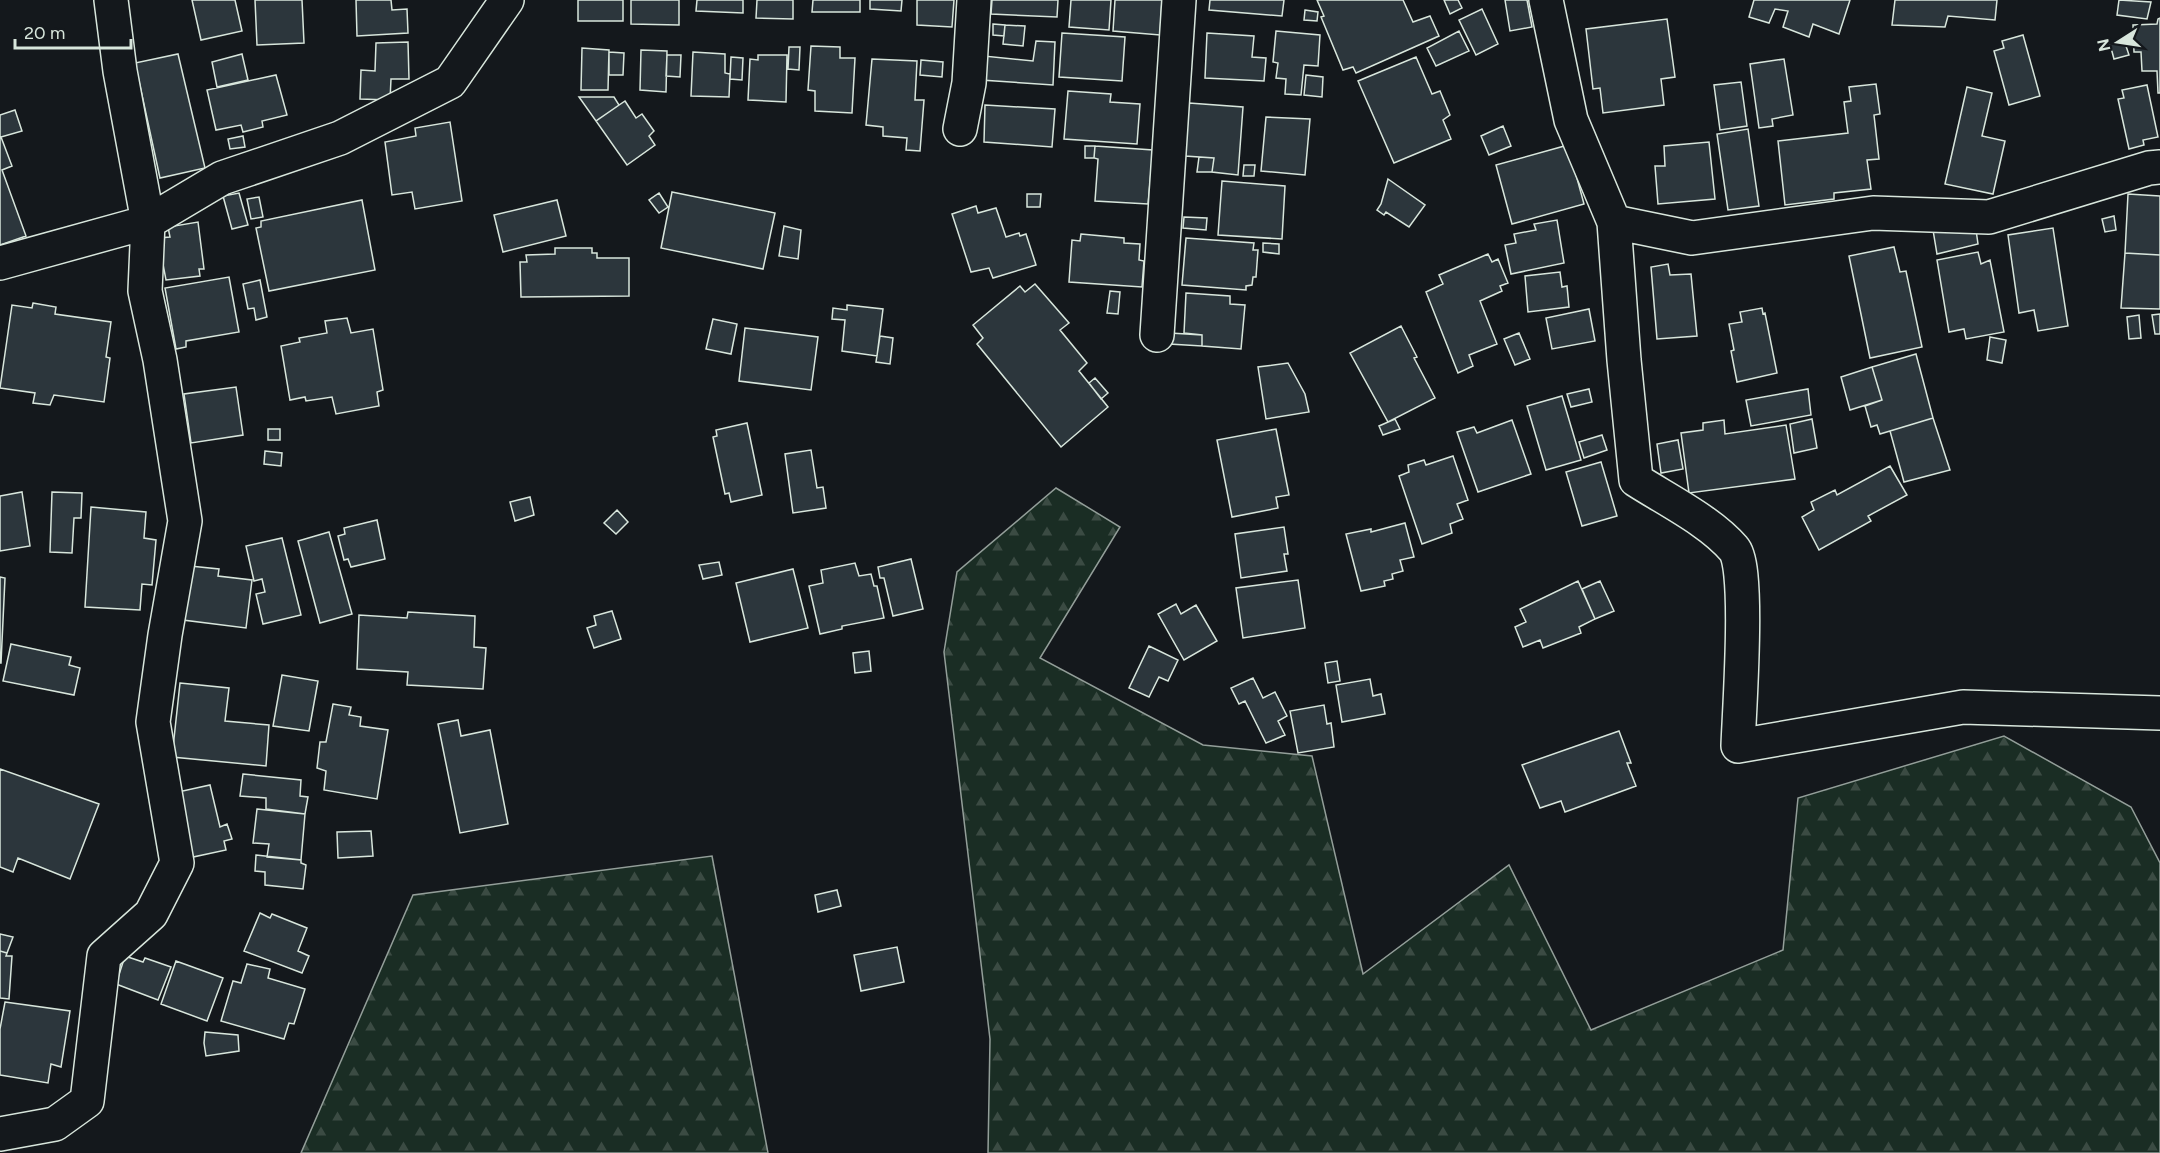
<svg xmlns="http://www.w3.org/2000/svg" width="2160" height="1153" viewBox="0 0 2160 1153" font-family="Figtree,sans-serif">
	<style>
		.forest { fill: url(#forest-firs); stroke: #939e99; stroke-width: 1.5 }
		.building { fill: #2c363c; stroke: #d8e6dc; stroke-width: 1.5 }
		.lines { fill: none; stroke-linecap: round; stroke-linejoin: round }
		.minor-casing { stroke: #d8e6dc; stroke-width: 36 }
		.minor { stroke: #14181c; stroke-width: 33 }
	</style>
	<defs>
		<pattern id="forest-firs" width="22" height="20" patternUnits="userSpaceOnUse" patternTransform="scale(1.5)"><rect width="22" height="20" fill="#1a2d24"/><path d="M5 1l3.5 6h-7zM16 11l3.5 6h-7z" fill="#3b4b43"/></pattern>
	</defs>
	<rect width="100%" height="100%" fill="#14181c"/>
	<path class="forest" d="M 1056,488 L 1120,527 L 1040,658 L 1203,745 L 1312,756 L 1363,974 L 1509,865 L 1591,1030 L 1783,950 L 1798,798 L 2004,736 L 2131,807 L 2160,863 L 2160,1153 L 988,1153 L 990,1039 L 944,652 L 957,572 Z
		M 712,856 L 768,1153 L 301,1153 L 413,895 Z"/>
	<path class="building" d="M 192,0 L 235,0 L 242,31 L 201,40 Z
		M 255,0 L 302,0 L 304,43 L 257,45 Z
		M 356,0 L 391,0 L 392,10 L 407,9 L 408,33 L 357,36 Z
		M 578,0 L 623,0 L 623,21 L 578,21 Z
		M 631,0 L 679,0 L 679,25 L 631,24 Z
		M 697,0 L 743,0 L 743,13 L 696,11 Z
		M 757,0 L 793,0 L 793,19 L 756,18 Z
		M 813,0 L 860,0 L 860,12 L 812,12 Z
		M 870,0 L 902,0 L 901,11 L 870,9 Z
		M 917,0 L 954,0 L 952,27 L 917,25 Z
		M 992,0 L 1058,0 L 1057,17 L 991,14 Z
		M 1071,0 L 1111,0 L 1109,30 L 1069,27 Z
		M 1115,0 L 1162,0 L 1160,35 L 1113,31 Z
		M 1210,0 L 1284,0 L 1282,16 L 1209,10 Z
		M 1317,0 L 1403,0 L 1413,22 L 1430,16 L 1439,36 L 1356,73 L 1353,67 L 1343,70 L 1321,17 L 1324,16 Z
		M 1444,0 L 1458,0 L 1462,8 L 1450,14 Z
		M 1505,0 L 1527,0 L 1532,27 L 1510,31 Z
		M 1754,0 L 1850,0 L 1839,34 L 1813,24 L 1809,37 L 1783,27 L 1788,11 L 1775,9 L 1769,23 L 1749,17 Z
		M 1895,0 L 1997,0 L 1995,20 L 1948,16 L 1945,27 L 1892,25 Z
		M 2119,0 L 2151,2 L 2147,19 L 2117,15 Z
		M 1482,9 L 1498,44 L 1476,55 L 1459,20 Z
		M 1305,10 L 1318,12 L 1317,21 L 1304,20 Z
		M 2160,18 L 2160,93 L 2158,93 L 2157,71 L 2142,71 L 2141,52 L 2134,52 L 2133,25 L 2157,24 L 2158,19 Z
		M 1667,19 L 1675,77 L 1661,79 L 1664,105 L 1603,113 L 1600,88 L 1593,89 L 1586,29 Z
		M 993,24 L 1005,25 L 1004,36 L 993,35 Z
		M 1005,25 L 1025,26 L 1023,46 L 1003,44 Z
		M 1276,31 L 1320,35 L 1318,66 L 1304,65 L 1301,95 L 1285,94 L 1286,79 L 1276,78 L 1278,63 L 1273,62 Z
		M 1459,31 L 1469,51 L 1436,66 L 1427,48 Z
		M 1062,33 L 1125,37 L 1122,81 L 1059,77 Z
		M 1207,33 L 1254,36 L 1252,57 L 1266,58 L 1264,81 L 1205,78 Z
		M 2023,35 L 2040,96 L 2009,105 L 1994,51 L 2004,48 L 2002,41 Z
		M 2124,40 L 2129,55 L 2114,59 L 2110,44 Z
		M 1036,41 L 1055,42 L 1053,85 L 981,80 L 984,56 L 1033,61 Z
		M 408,42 L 409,79 L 391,79 L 390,100 L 360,99 L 361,70 L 375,71 L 376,43 Z
		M 811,46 L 840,47 L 840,58 L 855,58 L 852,113 L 815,111 L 815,91 L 808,90 Z
		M 789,47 L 800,47 L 799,70 L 788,69 Z
		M 582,48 L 609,50 L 608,90 L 581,90 Z
		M 641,50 L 667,51 L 666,92 L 640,90 Z
		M 609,52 L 624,53 L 623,75 L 609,75 Z
		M 693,52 L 725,54 L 725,73 L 730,74 L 729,97 L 691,96 Z
		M 178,54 L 205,168 L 160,178 L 135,63 Z
		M 242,54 L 248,80 L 217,87 L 212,62 Z
		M 667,55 L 681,55 L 680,77 L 666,76 Z
		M 758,55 L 787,55 L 786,102 L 748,100 L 750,59 L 758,60 Z
		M 731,57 L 743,58 L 742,80 L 730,79 Z
		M 1416,57 L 1432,94 L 1440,91 L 1450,115 L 1443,120 L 1451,139 L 1394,163 L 1358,81 Z
		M 872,59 L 917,61 L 915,100 L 924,100 L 920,151 L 906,150 L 907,138 L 883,136 L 883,127 L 866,125 Z
		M 1784,59 L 1793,115 L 1772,119 L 1773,126 L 1759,128 L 1750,64 Z
		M 921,60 L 943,62 L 942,77 L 920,75 Z
		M 276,75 L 287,115 L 262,121 L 263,127 L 243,132 L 241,125 L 216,130 L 207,90 Z
		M 1306,75 L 1323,77 L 1322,97 L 1304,95 Z
		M 1741,82 L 1747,126 L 1720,130 L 1714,85 Z
		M 1876,84 L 1880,114 L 1874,115 L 1879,159 L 1867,160 L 1871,189 L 1834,193 L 1834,199 L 1785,205 L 1778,141 L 1848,133 L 1844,102 L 1851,101 L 1849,87 Z
		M 2147,85 L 2158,137 L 2143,140 L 2144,145 L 2129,149 L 2118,99 L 2124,98 L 2122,90 Z
		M 1967,87 L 1992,93 L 1982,136 L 2005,141 L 1993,194 L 1945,184 Z
		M 1068,91 L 1111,94 L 1110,102 L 1140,104 L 1137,144 L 1064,139 Z
		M 579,97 L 614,97 L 619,105 L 596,121 Z
		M 625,101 L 636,118 L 642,114 L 654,131 L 649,136 L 655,145 L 627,165 L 596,121 Z
		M 1189,103 L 1243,107 L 1238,175 L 1212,172 L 1214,158 L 1185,156 Z
		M 985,105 L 1055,109 L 1052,147 L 984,142 Z
		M 15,110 L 22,131 L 1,137 L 12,166 L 2,170 L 26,236 L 0,245 L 0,115 Z
		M 1266,117 L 1310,119 L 1305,175 L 1261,171 Z
		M 450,122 L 462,201 L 415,209 L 412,192 L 392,195 L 385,142 L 416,136 L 415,128 Z
		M 1503,126 L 1511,146 L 1489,155 L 1481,136 Z
		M 1748,129 L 1759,206 L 1728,210 L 1717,134 Z
		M 243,136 L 245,147 L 230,149 L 228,139 Z
		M 1709,142 L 1715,199 L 1658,204 L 1655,166 L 1665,166 L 1664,146 Z
		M 1568,145 L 1584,204 L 1512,224 L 1496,165 Z
		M 1085,146 L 1095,146 L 1094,158 L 1085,158 Z
		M 1095,146 L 1153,150 L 1148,204 L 1095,201 L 1098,159 L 1094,158 Z
		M 1199,157 L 1214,158 L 1212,172 L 1197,172 Z
		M 1244,165 L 1255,165 L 1254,176 L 1243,176 Z
		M 1388,179 L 1425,205 L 1409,227 L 1386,212 L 1384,215 L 1377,210 L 1381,204 Z
		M 1222,181 L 1285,186 L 1282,239 L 1218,235 Z
		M 672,192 L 775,213 L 763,269 L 661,248 Z
		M 239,193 L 248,225 L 232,229 L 223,196 Z
		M 659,193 L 668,207 L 659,213 L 649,200 Z
		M 1027,194 L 1041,194 L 1040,207 L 1027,207 Z
		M 2128,194 L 2160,196 L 2160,255 L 2125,253 Z
		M 259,197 L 263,217 L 251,219 L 247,199 Z
		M 362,200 L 375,270 L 269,291 L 256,228 L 261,227 L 261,221 Z
		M 557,200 L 566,236 L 503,252 L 494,215 Z
		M 976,206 L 978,213 L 996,208 L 1006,237 L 1019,233 L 1020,236 L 1026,234 L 1036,265 L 993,278 L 989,268 L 971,272 L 952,214 Z
		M 2114,216 L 2116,230 L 2105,232 L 2102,219 Z
		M 1184,217 L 1207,218 L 1206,230 L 1183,228 Z
		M 1557,220 L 1564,263 L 1511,274 L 1505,245 L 1516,243 L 1514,234 L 1536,230 L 1534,224 Z
		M 198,222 L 204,269 L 199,269 L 200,276 L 166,280 L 158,238 L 170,237 L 168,227 Z
		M 784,226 L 801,230 L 798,259 L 779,256 Z
		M 2053,228 L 2068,326 L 2038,331 L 2034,310 L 2019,313 L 2008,235 Z
		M 1933,230 L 1976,230 L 1978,244 L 1937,254 Z
		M 1081,234 L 1124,238 L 1124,243 L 1140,244 L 1139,260 L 1144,261 L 1142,287 L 1069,282 L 1072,240 L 1080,241 Z
		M 1186,238 L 1254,243 L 1253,250 L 1258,250 L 1256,277 L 1253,277 L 1252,285 L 1246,286 L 1246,290 L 1182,285 Z
		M 1263,243 L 1279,244 L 1279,254 L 1263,252 Z
		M 1894,247 L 1900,272 L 1906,271 L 1922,347 L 1870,358 L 1849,256 Z
		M 555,248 L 592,248 L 592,253 L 597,253 L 597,258 L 629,258 L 629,296 L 521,297 L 520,262 L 527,262 L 526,255 L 555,254 Z
		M 1978,252 L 1981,264 L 1990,260 L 2004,332 L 1966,339 L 1964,329 L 1949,332 L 1937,260 Z
		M 2125,253 L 2160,255 L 2160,309 L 2121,308 Z
		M 1488,254 L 1492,262 L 1498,259 L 1508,283 L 1500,286 L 1502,291 L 1480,301 L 1497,344 L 1469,355 L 1473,366 L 1458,373 L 1426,292 L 1443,284 L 1439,275 Z
		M 1668,264 L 1670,275 L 1691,274 L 1697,336 L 1657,339 L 1651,267 Z
		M 1560,272 L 1562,287 L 1567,286 L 1569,307 L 1528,312 L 1525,276 Z
		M 229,277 L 239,332 L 186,341 L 186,347 L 176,349 L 165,288 Z
		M 260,280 L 267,317 L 256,320 L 254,308 L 248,309 L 243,284 Z
		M 1035,284 L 1069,323 L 1060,330 L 1087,363 L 1079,371 L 1108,407 L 1061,447 L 977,344 L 983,338 L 973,325 L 1020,286 L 1025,292 Z
		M 1110,291 L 1120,292 L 1118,314 L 1107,313 Z
		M 1186,293 L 1230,296 L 1230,304 L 1245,305 L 1241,349 L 1202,346 L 1202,335 L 1184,333 Z
		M 33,303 L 56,307 L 55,314 L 111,322 L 106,357 L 110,358 L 104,402 L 54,395 L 50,405 L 33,403 L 35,393 L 0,388 L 12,305 L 32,308 Z
		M 847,305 L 883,309 L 877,356 L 842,351 L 845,320 L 832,319 L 833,308 L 847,310 Z
		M 1762,308 L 1763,314 L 1765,313 L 1777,373 L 1737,382 L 1731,351 L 1734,350 L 1729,324 L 1742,322 L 1740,312 Z
		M 1589,309 L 1595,341 L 1552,349 L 1546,318 Z
		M 2160,314 L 2160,334 L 2155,334 L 2152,315 Z
		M 2139,315 L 2141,338 L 2129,339 L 2127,317 Z
		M 347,318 L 351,333 L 373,329 L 383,390 L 377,392 L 379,406 L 336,414 L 332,397 L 306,401 L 305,397 L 290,400 L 281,346 L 300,342 L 299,338 L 327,333 L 325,321 Z
		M 713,319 L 737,324 L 731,354 L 706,349 Z
		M 1401,326 L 1417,357 L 1414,358 L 1435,398 L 1388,422 L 1350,353 Z
		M 745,328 L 818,337 L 811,390 L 739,381 Z
		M 1170,333 L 1202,335 L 1202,346 L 1169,344 Z
		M 1519,333 L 1530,359 L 1515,365 L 1504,339 Z
		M 880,336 L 893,338 L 890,364 L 876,362 Z
		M 1990,337 L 2006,340 L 2002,363 L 1987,360 Z
		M 1916,354 L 1933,418 L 1880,434 L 1877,425 L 1871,427 L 1865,406 L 1882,400 L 1872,367 Z
		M 1288,363 L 1305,394 L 1309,412 L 1266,419 L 1258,367 Z
		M 1872,367 L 1882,400 L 1850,410 L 1841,377 Z
		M 1095,378 L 1108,393 L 1101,399 L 1089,383 Z
		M 236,387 L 243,435 L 191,443 L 184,394 Z
		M 1589,389 L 1592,402 L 1571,407 L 1567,394 Z
		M 1808,389 L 1811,415 L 1751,426 L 1746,400 Z
		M 1562,396 L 1581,460 L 1546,470 L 1527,406 Z
		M 1933,418 L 1950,470 L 1904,482 L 1890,431 Z
		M 1395,419 L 1400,429 L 1383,435 L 1379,426 Z
		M 1812,419 L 1817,448 L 1794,453 L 1790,424 Z
		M 1512,420 L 1531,474 L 1478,492 L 1457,432 L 1474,427 L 1477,433 Z
		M 1724,420 L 1725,434 L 1786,425 L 1795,479 L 1689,493 L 1681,433 L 1703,430 L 1703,423 Z
		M 747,423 L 762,495 L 731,502 L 729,493 L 725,494 L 713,437 L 717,436 L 716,430 Z
		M 268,429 L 280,429 L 280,440 L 268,440 Z
		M 1276,429 L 1289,495 L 1276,497 L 1278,508 L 1232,517 L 1217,440 Z
		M 1602,435 L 1607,450 L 1584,458 L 1579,442 Z
		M 1678,440 L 1683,469 L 1661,473 L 1657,444 Z
		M 811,450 L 817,488 L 823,487 L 826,508 L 793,513 L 785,454 Z
		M 265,451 L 282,453 L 281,466 L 264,464 Z
		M 1453,456 L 1468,500 L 1457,504 L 1463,519 L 1450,524 L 1452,533 L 1422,544 L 1399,476 L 1409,472 L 1408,465 L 1424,460 L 1426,465 Z
		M 1601,462 L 1617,516 L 1582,526 L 1566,472 Z
		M 1890,466 L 1907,495 L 1868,516 L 1871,521 L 1819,550 L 1802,517 L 1814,510 L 1811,502 L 1835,490 L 1837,495 Z
		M 22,492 L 30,546 L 0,551 L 0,496 Z
		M 52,492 L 82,493 L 81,518 L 74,518 L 72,553 L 50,552 Z
		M 530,497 L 534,515 L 515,521 L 510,502 Z
		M 91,507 L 146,512 L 144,538 L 156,540 L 152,585 L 142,584 L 140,610 L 85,607 Z
		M 617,510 L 628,522 L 616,534 L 604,523 Z
		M 377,520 L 385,559 L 351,567 L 348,559 L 344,560 L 338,536 L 345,534 L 344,528 Z
		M 1405,523 L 1414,557 L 1400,560 L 1403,571 L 1392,574 L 1393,579 L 1384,581 L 1385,586 L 1361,591 L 1346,534 L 1371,529 L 1371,532 Z
		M 1284,527 L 1288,554 L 1284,554 L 1287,571 L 1241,578 L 1235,534 Z
		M 329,532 L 352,614 L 320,623 L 298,541 Z
		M 282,538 L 301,615 L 263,624 L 256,594 L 265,592 L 262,579 L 254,581 L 246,546 Z
		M 911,559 L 923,609 L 893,616 L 884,578 L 880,578 L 878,567 Z
		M 719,562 L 722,575 L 703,579 L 699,565 Z
		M 855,563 L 859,576 L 871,574 L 874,586 L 877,586 L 884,618 L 842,626 L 842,629 L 820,634 L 809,586 L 823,583 L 821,570 Z
		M 190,566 L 219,569 L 218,576 L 252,580 L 246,628 L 183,620 Z
		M 793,569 L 808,628 L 750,642 L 736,583 Z
		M 0,577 L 5,578 L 1,663 L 0,663 Z
		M 1298,580 L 1305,628 L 1243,638 L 1236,588 Z
		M 1578,581 L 1595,619 L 1579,627 L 1581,633 L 1543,648 L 1540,640 L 1523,647 L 1515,627 L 1526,622 L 1520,609 Z
		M 1600,581 L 1614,611 L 1595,619 L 1582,589 Z
		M 1176,604 L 1181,614 L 1196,605 L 1217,641 L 1184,660 L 1158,614 Z
		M 612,611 L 621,639 L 594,648 L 587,628 L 596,625 L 594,616 Z
		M 408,612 L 475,616 L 474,647 L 486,648 L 483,689 L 407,685 L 408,672 L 357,669 L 359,615 L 407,618 Z
		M 11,644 L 71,657 L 69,665 L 80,668 L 74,695 L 3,681 Z
		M 1149,646 L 1178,660 L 1168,681 L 1159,677 L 1149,697 L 1129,688 Z
		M 869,651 L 871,671 L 855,673 L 853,653 Z
		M 1337,661 L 1340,681 L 1328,683 L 1325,663 Z
		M 282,675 L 318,681 L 309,731 L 273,726 Z
		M 1253,678 L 1263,698 L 1275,692 L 1287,716 L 1278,721 L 1285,735 L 1266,743 L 1245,701 L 1239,704 L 1231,688 Z
		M 1370,679 L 1373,696 L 1381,694 L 1385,714 L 1342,722 L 1336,685 Z
		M 180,683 L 229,688 L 225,721 L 269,725 L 266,766 L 172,757 Z
		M 333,704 L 351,707 L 349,715 L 361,717 L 360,726 L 388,730 L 377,799 L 324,790 L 326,771 L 317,768 L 320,742 L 326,742 Z
		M 1324,705 L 1327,724 L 1331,723 L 1334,747 L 1298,753 L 1290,711 Z
		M 458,720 L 461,736 L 490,730 L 508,824 L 460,833 L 438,724 Z
		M 1619,731 L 1631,763 L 1627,763 L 1636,786 L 1565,812 L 1561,801 L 1540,808 L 1522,765 Z
		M 0,769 L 99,804 L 70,879 L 18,858 L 13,872 L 0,867 Z
		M 243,774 L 301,780 L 300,796 L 308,797 L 305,814 L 266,809 L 266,798 L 240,796 Z
		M 210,785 L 220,827 L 227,824 L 232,839 L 224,841 L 226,850 L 193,857 L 178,792 Z
		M 257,809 L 305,814 L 301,860 L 267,857 L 269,844 L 253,843 Z
		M 371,831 L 373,856 L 338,858 L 337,832 Z
		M 256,855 L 301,860 L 301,863 L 306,865 L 303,889 L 265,885 L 265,872 L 255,871 Z
		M 837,890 L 841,906 L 818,912 L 815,895 Z
		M 260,913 L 270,918 L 272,914 L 307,928 L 298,951 L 309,956 L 302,973 L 244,951 Z
		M 0,934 L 13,937 L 7,953 L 0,951 Z
		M 897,947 L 904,982 L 861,991 L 854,955 Z
		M 0,951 L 7,953 L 6,956 L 12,956 L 9,999 L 0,998 Z
		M 125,956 L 143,962 L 145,958 L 171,967 L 158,1000 L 116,984 Z
		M 176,961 L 223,978 L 207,1021 L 161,1004 Z
		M 247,964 L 270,969 L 268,978 L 305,989 L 294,1024 L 289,1023 L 284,1039 L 221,1021 L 233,981 L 241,983 Z
		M 5,1002 L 70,1011 L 61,1067 L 51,1064 L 48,1083 L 0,1075 L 0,1029 Z
		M 205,1032 L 238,1035 L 239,1051 L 206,1056 L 204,1043 Z"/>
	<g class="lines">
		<g class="minor-casing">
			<path id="minor" d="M 1546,0 L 1571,120 L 1614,222 L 1624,360 L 1636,480 C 1667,500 1710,521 1734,549 C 1750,566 1739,714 1738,746 L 1963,707 L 2160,713
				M 960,129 L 969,83 L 974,0
				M 1614,222 L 1692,238 L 1873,213 L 1989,217 L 2149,168 L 2160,167
				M 0,263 L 148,222 L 222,178 L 340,138 L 450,82 L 507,0
				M 1157,335 L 1179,0
				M 0,1134 L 55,1124 L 87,1101 L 104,956 L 151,914 L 177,863 L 153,722 L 165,635 L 185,521 L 160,360 L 145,291 L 148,222 L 120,71 L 111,0"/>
		</g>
		<use href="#minor" class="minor"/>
	</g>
	<g transform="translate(2118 42) rotate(258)" stroke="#14181c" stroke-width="4.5" paint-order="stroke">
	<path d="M0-4.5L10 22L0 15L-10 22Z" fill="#d8e6dc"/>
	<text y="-9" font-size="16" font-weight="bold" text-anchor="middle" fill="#d8e6dc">N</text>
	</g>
	<path d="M15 39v9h116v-9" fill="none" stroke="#d8e6dc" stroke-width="3"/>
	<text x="24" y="39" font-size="18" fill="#d8e6dc" stroke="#14181c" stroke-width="4.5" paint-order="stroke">20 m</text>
</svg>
